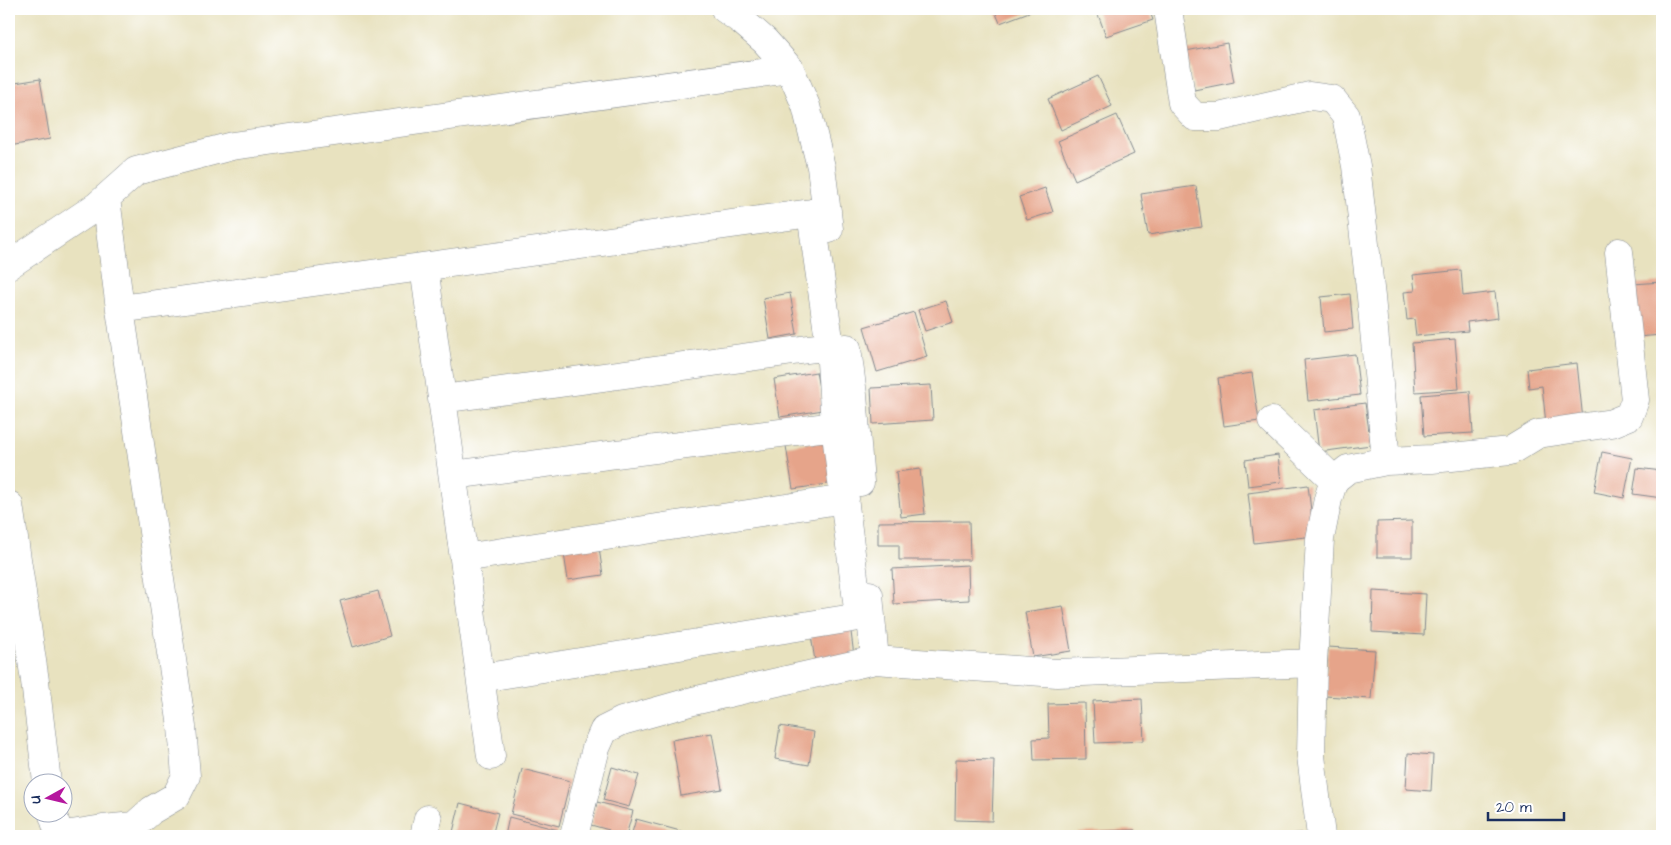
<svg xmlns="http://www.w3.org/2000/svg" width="1671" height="845" viewBox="0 0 1671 845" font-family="'Architects Daughter',sans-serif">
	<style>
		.building { fill: #e6a48a }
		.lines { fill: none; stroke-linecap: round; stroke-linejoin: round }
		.minor-casing { stroke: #82888e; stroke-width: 29 }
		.minor { stroke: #fff; stroke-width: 28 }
	</style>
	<rect width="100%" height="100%" fill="#fff"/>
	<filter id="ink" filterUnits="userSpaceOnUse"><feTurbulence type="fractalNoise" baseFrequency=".02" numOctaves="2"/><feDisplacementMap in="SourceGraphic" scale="10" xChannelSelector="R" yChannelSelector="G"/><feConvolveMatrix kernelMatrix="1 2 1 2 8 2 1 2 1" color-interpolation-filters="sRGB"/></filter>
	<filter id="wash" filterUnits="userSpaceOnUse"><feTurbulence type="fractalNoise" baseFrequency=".0096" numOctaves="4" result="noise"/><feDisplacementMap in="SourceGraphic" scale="20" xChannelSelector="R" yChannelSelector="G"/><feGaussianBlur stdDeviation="1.12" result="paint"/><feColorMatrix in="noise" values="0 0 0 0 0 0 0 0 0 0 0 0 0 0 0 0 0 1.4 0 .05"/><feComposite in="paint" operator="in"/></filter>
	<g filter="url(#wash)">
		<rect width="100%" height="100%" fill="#e8e2bf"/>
		<g id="blocks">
			<path class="building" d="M 994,9 L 1037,9 L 1000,23 Z
				M 1096,9 L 1149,9 L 1153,20 L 1106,36 Z
				M 1227,43 L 1234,82 L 1194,90 L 1186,51 Z
				M 1098,76 L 1112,106 L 1061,130 L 1048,99 Z
				M 40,79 L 50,139 L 9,146 L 9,84 Z
				M 1117,115 L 1134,154 L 1075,180 L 1058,141 Z
				M 1196,186 L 1202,227 L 1148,235 L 1141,194 Z
				M 1045,188 L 1053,212 L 1027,220 L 1019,197 Z
				M 1461,270 L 1463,296 L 1495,292 L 1498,318 L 1467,322 L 1468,331 L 1416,336 L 1414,319 L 1407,320 L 1404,292 L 1415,291 L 1413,275 Z
				M 1662,282 L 1662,335 L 1637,337 L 1633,284 Z
				M 790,293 L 797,334 L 770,339 L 763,298 Z
				M 1350,294 L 1353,329 L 1324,332 L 1321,297 Z
				M 946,301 L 953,322 L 925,331 L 918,310 Z
				M 914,312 L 927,357 L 877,372 L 864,327 Z
				M 1455,339 L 1459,389 L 1415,392 L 1412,343 Z
				M 1355,354 L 1360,395 L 1308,401 L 1304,360 Z
				M 1577,363 L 1583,420 L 1546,424 L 1542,386 L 1529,388 L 1527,369 Z
				M 816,372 L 823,410 L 780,417 L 774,379 Z
				M 1252,373 L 1259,421 L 1224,426 L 1218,378 Z
				M 931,385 L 933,420 L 873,424 L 871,388 Z
				M 1470,391 L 1473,433 L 1424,436 L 1421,395 Z
				M 1365,403 L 1371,445 L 1319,452 L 1314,410 Z
				M 828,440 L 835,483 L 793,489 L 786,446 Z
				M 1602,452 L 1632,458 L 1624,498 L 1594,492 Z
				M 1278,455 L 1281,482 L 1248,486 L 1245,460 Z
				M 1637,468 L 1662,471 L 1662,498 L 1633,494 Z
				M 920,469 L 925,514 L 901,517 L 896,472 Z
				M 1308,485 L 1314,536 L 1254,543 L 1248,493 Z
				M 969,521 L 970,560 L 899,560 L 899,545 L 878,545 L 878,522 Z
				M 1412,521 L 1412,557 L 1377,557 L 1377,522 Z
				M 596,528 L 603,575 L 568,580 L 561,534 Z
				M 968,565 L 969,600 L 894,604 L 892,569 Z
				M 378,591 L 390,636 L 353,647 L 340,601 Z
				M 1373,591 L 1426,594 L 1424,635 L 1372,632 Z
				M 1063,606 L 1071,651 L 1033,657 L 1025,612 Z
				M 850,624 L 854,656 L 815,661 L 810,629 Z
				M 1328,647 L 1375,650 L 1371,699 L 1325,696 Z
				M 1142,699 L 1144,741 L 1095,743 L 1093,701 Z
				M 1085,703 L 1086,759 L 1034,760 L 1033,739 L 1049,738 L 1048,704 Z
				M 780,726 L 814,732 L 809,765 L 775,759 Z
				M 712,733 L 722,789 L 681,796 L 672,740 Z
				M 1408,753 L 1433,755 L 1431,791 L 1406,789 Z
				M 956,759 L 994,760 L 992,821 L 955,820 Z
				M 612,767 L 639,775 L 629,807 L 603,800 Z
				M 522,769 L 570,781 L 559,826 L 511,814 Z
				M 597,802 L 633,811 L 626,836 L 607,836 L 609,830 L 591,825 Z
				M 460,803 L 498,813 L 492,836 L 471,836 L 453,832 Z
				M 509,817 L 558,830 L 556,836 L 505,836 Z
				M 636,819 L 684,832 L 683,836 L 631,836 Z
				M 1135,830 L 1135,836 L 1078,836 L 1078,832 Z
				M 441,833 L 452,836 L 440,836 Z
				M 1301,833 L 1301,836 L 1268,836 L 1268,835 Z"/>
		</g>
	</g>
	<g filter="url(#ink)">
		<use href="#blocks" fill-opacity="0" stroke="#82888e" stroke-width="1"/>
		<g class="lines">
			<g class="minor-casing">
				<path id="minor" d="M 725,9 L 742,21 L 765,41 L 790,69 L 806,106 L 821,167 L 829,229
					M 1168,9 L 1182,103 L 1195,117 L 1219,117 L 1310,96 L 1332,99 L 1346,116 L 1356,166 L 1371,297 L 1386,461 L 1348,469 L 1334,480 L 1328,499 L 1320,539 L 1313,663 L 1311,756 L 1321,836
					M 106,198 L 120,309 L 811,213
					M 9,265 L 97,206 L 136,171 L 232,146 L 790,69
					M 424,267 L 491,756
					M 847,348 L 853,395 L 860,482
					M 442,399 L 830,346
					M 1272,421 L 1334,480
					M 1386,461 L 1432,459 L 1510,451 L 1538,434 L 1612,423 L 1629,416 L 1635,400 L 1619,252
					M 453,475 L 835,426
					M 9,505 L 35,681 L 47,782
					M 464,558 L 845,499
					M 869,595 L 875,660
					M 481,678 L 859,617 L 835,426 L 830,346 L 811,213 L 827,211
					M 52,812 L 59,834 L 71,834 L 103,829 L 134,826 L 152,810 L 176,796 L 186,776 L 182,727 L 120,309
					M 424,836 L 428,819
					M 574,836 L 596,748 L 604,730 L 622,721 L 693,701 L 875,660 L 1057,673 L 1313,663"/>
			</g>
			<use href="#minor" class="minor"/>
		</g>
	</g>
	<rect width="1671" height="845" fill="none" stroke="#fff" stroke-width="30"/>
	<g transform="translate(48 798) rotate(262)"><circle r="24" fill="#ffffff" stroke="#a4acbf"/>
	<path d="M0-4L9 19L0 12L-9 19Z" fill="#b5179e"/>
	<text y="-8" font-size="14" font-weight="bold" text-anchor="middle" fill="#1b2f5e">U</text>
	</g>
	<path d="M1488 812v8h76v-8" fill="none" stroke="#1b2f5e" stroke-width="2.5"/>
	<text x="1496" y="812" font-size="15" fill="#1b2f5e" stroke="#ffffff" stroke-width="4" paint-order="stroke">20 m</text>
</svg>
